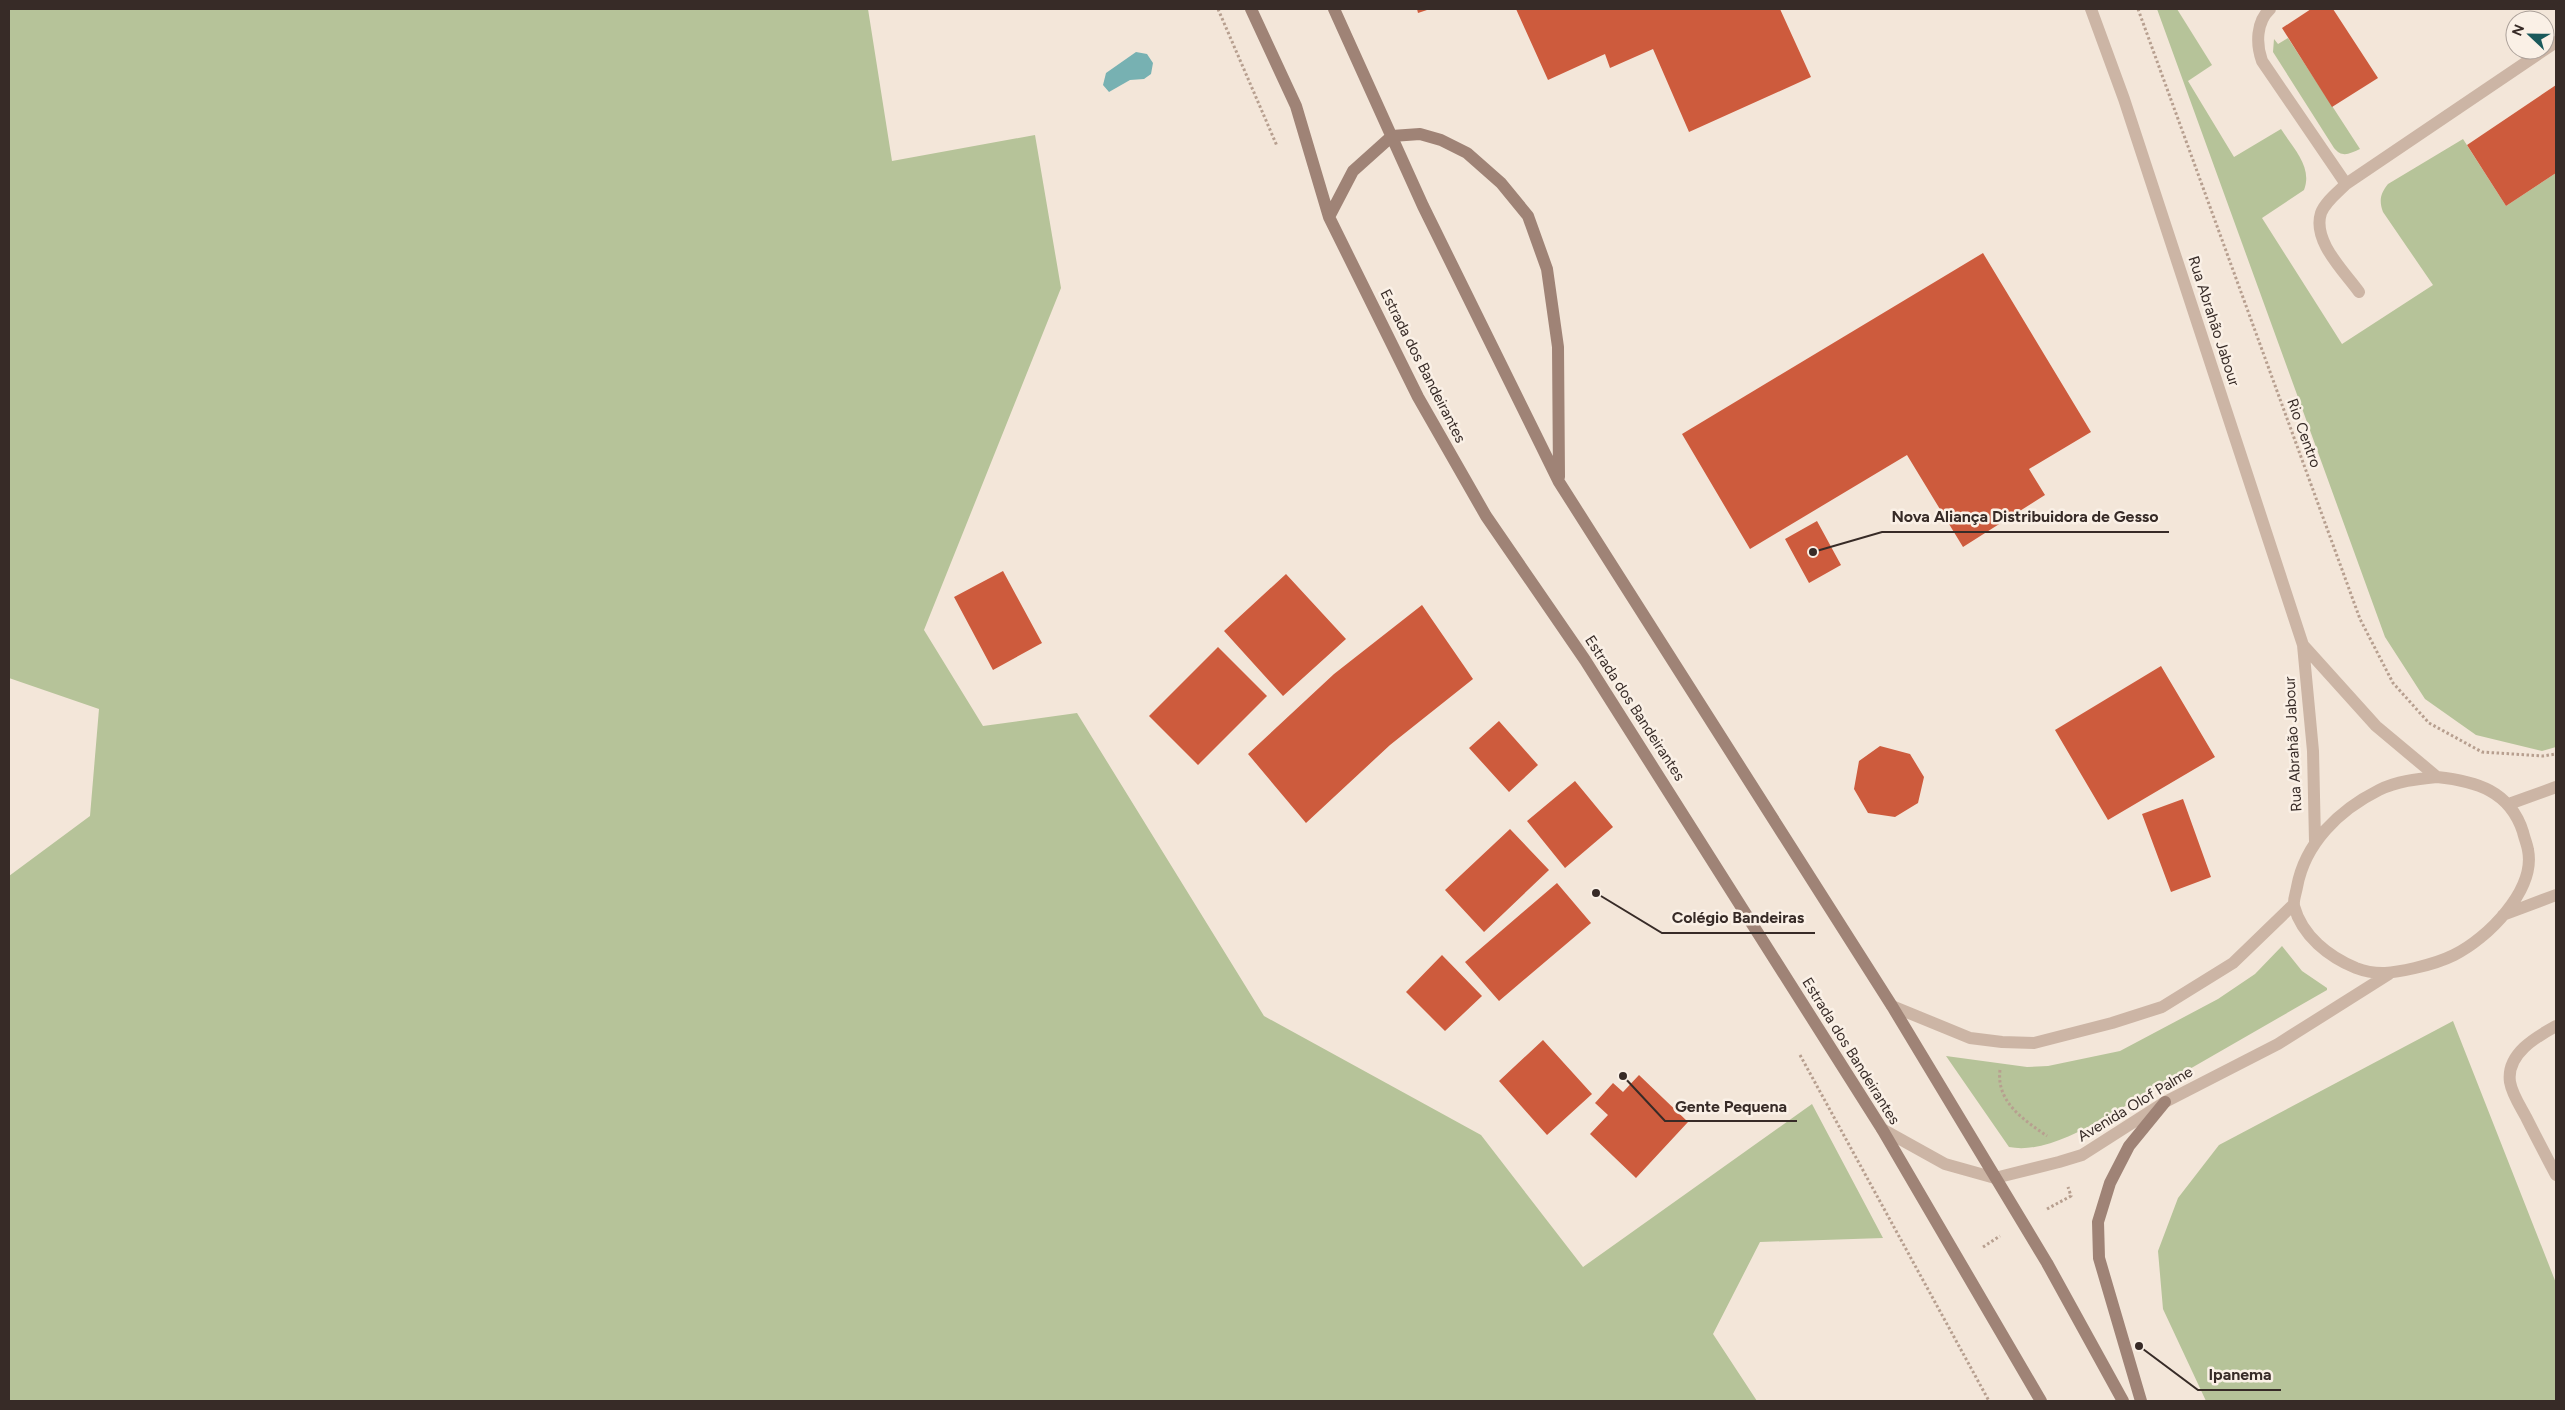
<svg xmlns="http://www.w3.org/2000/svg" width="2565" height="1410" viewBox="0 0 2565 1410" font-family="Figtree,sans-serif">
	<style>
		.green { fill: #b6c399 }
		.water { fill: #77b1b2 }
		.building { fill: #cd5b3d }
		.lines { fill: none; stroke-linecap: round; stroke-linejoin: round }
		.path { stroke: #b79f8f; stroke-width: 3; stroke-dasharray: 2.5 2.5; stroke-linecap: butt }
		.service { stroke: #ccb5a5; stroke-width: 12 }
		.tertiary { stroke: #ccb5a5; stroke-width: 12 }
		.secondary { stroke: #9f8376; stroke-width: 12 }
		.labels { text-anchor: middle; dominant-baseline: central; stroke-width: 5; stroke-linejoin: round; paint-order: stroke }
		.street-label { font-size: 15px; fill: #372b27; stroke: #faf0e6 }
		.leader { fill: none; stroke: #372b27; stroke-width: 2 }
		.callout-dot { fill: #372b27; stroke: #faf0e6; stroke-width: 2 }
		.callout-label { font-size: 16px; text-anchor: middle; font-weight: bold; fill: #372b27; stroke: #faf0e6; stroke-width: 5; stroke-linejoin: round; paint-order: stroke }
	</style>
	<rect width="100%" height="100%" fill="#f3e6d9"/>
	<path class="green" d="M 9,9 L 868,9 L 892,161 L 1035,135 L 1061,288 L 924,630 L 983,726 L 1077,713 L 1264,1016 L 1481,1135 L 1583,1267 L 1812,1104 L 1883,1238 L 1760,1242 L 1713,1334 L 1757,1401 L 9,1401 L 9,876 L 90,816 L 99,709 L 9,678 Z
		M 2157,9 L 2177,9 L 2212,65 L 2188,81 L 2234,157 L 2281,129 C 2293,148 2313,167 2304,190 L 2262,218 L 2342,344 L 2433,285 L 2383,212 C 2379,201 2380,194 2388,184 L 2463,139 L 2506,206 L 2556,173 L 2556,747 L 2542,751 L 2476,735 L 2425,699 L 2385,637 Z
		M 2288,38 L 2360,149 C 2349,154 2342,158 2334,148 L 2273,52 L 2274,39 L 2278,44 Z
		M 2282,946 L 2302,971 L 2327,988 L 2327,990 L 2101,1120 C 2075,1134 2040,1153 2009,1147 L 1946,1056 L 2027,1067 L 2048,1066 L 2120,1051 L 2218,999 L 2255,974 Z
		M 2453,1021 L 2556,1283 L 2556,1401 L 2206,1401 L 2163,1309 L 2158,1251 L 2178,1198 L 2219,1145 Z"/>
	<path class="water" d="M 1136,52 L 1147,54 L 1153,63 L 1151,74 L 1144,79 L 1130,80 L 1109,92 L 1103,85 L 1106,73 Z"/>
	<path class="building" d="M 1417,9 L 1430,9 L 1418,13 Z
		M 1516,9 L 1780,9 L 1811,77 L 1689,132 L 1653,49 L 1610,68 L 1605,54 L 1548,80 Z
		M 2311,9 L 2333,9 L 2378,78 L 2332,107 L 2282,28 Z
		M 2556,85 L 2556,173 L 2506,206 L 2467,145 Z
		M 1983,253 L 2091,432 L 2029,469 L 2045,495 L 1963,547 L 1907,455 L 1750,549 L 1682,434 Z
		M 1817,521 L 1841,565 L 1809,583 L 1785,539 Z
		M 1003,571 L 1042,643 L 993,670 L 954,597 Z
		M 1286,574 L 1346,639 L 1283,696 L 1224,631 Z
		M 1422,605 L 1473,679 L 1390,745 L 1306,823 L 1248,754 L 1334,674 Z
		M 1218,647 L 1267,696 L 1198,765 L 1149,716 Z
		M 2161,666 L 2215,757 L 2108,820 L 2055,730 Z
		M 1499,721 L 1538,765 L 1509,792 L 1469,748 Z
		M 1880,746 L 1910,754 L 1924,777 L 1918,803 L 1895,817 L 1868,813 L 1854,789 L 1859,761 Z
		M 1575,781 L 1613,827 L 1565,868 L 1527,821 Z
		M 2183,799 L 2211,877 L 2171,892 L 2142,814 Z
		M 1510,829 L 1549,870 L 1484,932 L 1445,890 Z
		M 1557,883 L 1591,923 L 1499,1001 L 1465,962 Z
		M 1442,955 L 1482,996 L 1445,1031 L 1406,992 Z
		M 1543,1040 L 1592,1094 L 1547,1135 L 1499,1081 Z
		M 1639,1075 L 1688,1122 L 1636,1178 L 1590,1134 L 1608,1115 L 1595,1103 L 1613,1083 L 1623,1092 Z"/>
	<g class="lines">
		<path class="path" d="M 1218,9 L 1277,146
			M 2138,9 L 2360,619 L 2393,683 L 2429,723 L 2482,752 L 2543,756 L 2556,754
			M 1800,1055 L 1989,1401
			M 2000,1070 C 1996,1102 2024,1120 2047,1136
			M 2047,1209 L 2071,1196 L 2068,1187
			M 1983,1247 L 2000,1236"/>
		<path class="service" d="M 2270,9 C 2256,22 2256,44 2262,61 L 2346,184 L 2556,42
			M 2346,184 C 2338,192 2325,202 2321,213 C 2312,241 2344,271 2359,292
			M 2556,1026 C 2536,1037 2506,1054 2510,1082 C 2512,1094 2520,1106 2526,1117 C 2536,1137 2546,1156 2556,1175"/>
		<path class="tertiary" d="M 2091,9 L 2124,99 L 2303,645 L 2313,751 L 2315,841
			M 2303,645 L 2376,726 L 2437,777
			M 2437,777 C 2476,781 2510,791 2523,832 C 2524,837 2527,844 2528,850 C 2536,890 2487,939 2454,955 C 2442,961 2428,965 2415,968 C 2393,973 2377,976 2356,968 C 2329,957 2302,936 2294,906 C 2293,900 2296,893 2297,887 C 2305,843 2339,810 2379,790 C 2397,781 2417,779 2437,777 Z
			M 2509,804 L 2556,787
			M 2503,915 L 2556,895
			M 1892,1006 L 1970,1038 L 2002,1042 L 2034,1043 L 2112,1023 L 2162,1007 L 2233,963 L 2294,904
			M 1882,1129 L 1945,1164 L 1995,1178 L 2059,1162 L 2082,1155 L 2165,1102 L 2278,1044 L 2389,974"/>
		<path class="secondary" d="M 1251,9 L 1296,106 L 1329,217 L 1418,397 L 1486,516 L 1585,660 L 1882,1129 L 2041,1401
			M 1334,9 L 1423,206 L 1559,482 L 1892,1006 L 2047,1263 L 2123,1401
			M 1329,217 L 1353,171 L 1392,136 L 1420,134 L 1441,140 L 1467,153 L 1501,183 L 1528,216 L 1547,269 L 1558,347 L 1559,477
			M 2141,1401 L 2099,1258 L 2098,1222 L 2110,1183 L 2129,1146 L 2165,1102"/>
	</g>
	<g class="labels">
		<g class="street-label">
			<text transform="translate(2214 321) rotate(72)">Rua Abrahão Jabour</text>
			<text transform="translate(1423 366) rotate(63)">Estrada dos Bandeirantes</text>
			<text transform="translate(2304 433) rotate(70)">Rio Centro</text>
			<text transform="translate(1635 708) rotate(57)">Estrada dos Bandeirantes</text>
			<text transform="translate(2293 744) rotate(-93)">Rua Abrahão Jabour</text>
			<text transform="translate(1851 1051) rotate(58)">Estrada dos Bandeirantes</text>
			<text transform="translate(2135 1104) rotate(-31)">Avenida Olof Palme</text>
		</g>
	</g>
	<path class="leader" d="M1813 552L1882 532H2169M1596 893L1662 933H1815M1623 1076L1665 1121H1797M2139 1346L2198 1390H2281"/>
	<g class="callout-dot">
		<circle cx="1813" cy="552" r="5"/>
		<circle cx="1596" cy="893" r="5"/>
		<circle cx="1623" cy="1076" r="5"/>
		<circle cx="2139" cy="1346" r="5"/>
	</g>
	<g class="callout-label">
		<text x="2025" y="522">Nova Aliança Distribuidora de Gesso</text>
		<text x="1738" y="923">Colégio Bandeiras</text>
		<text x="1731" y="1112">Gente Pequena</text>
		<text x="2240" y="1380">Ipanema</text>
	</g>
	<rect width="2565" height="1410" fill="none" stroke="#372b27" stroke-width="20"/>
	<g transform="translate(2530 35) rotate(292)"><circle r="24" fill="#faf0e6" stroke="#aca19a"/>
	<path d="M0-4L9 19L0 12L-9 19Z" fill="#1a595b"/>
	<text y="-8" font-size="14" font-weight="bold" text-anchor="middle" fill="#372b27">N</text>
	</g>
</svg>
